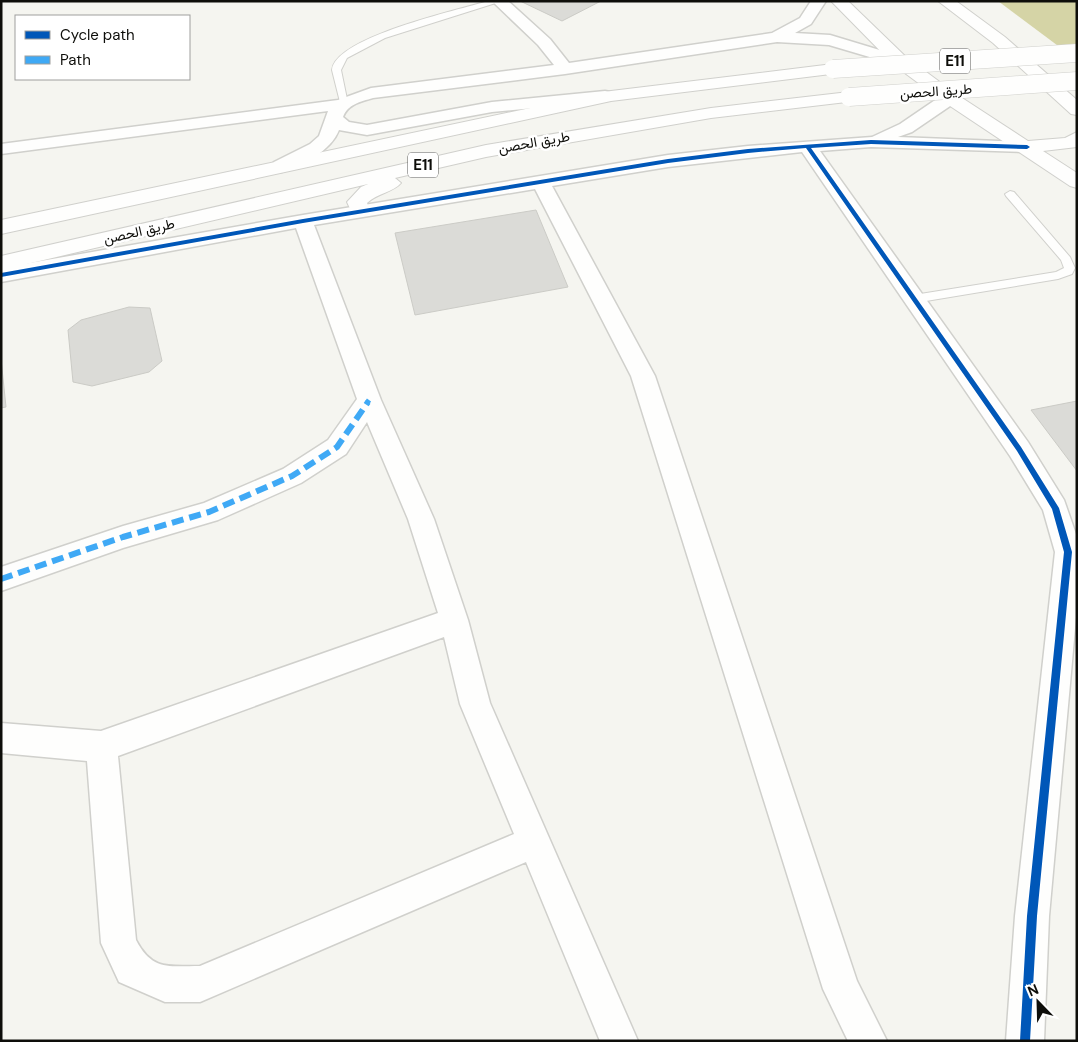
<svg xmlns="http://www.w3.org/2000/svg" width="1078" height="1042" viewBox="0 0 1078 1042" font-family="'DM Sans',Vazirmatn,sans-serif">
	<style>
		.water { fill: #d5d4a6 }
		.building { fill: #dbdbd7; stroke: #cbcbc6 }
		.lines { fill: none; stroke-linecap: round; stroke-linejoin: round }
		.lane-casing { stroke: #d0d0cc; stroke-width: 2 }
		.street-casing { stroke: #d0d0cc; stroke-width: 3 }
		.secondary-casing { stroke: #d0d0cc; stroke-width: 2 }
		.primary-casing { stroke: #d0d0cc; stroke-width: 2 }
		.lane { fill: #fefefd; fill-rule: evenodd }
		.street { fill: #fefefd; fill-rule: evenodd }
		.secondary { fill: #fefefd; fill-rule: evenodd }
		.primary { fill: #fefefd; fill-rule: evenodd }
		.primary-bridge-casing { stroke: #d0d0cc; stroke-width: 19; stroke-linecap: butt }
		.primary-bridge { stroke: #fefefd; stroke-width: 18 }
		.quiet-far1 { stroke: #3fa9f5; stroke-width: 5; stroke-dasharray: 10 5; stroke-linecap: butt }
		.quiet { stroke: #3fa9f5; stroke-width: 6; stroke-dasharray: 12 6; stroke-linecap: butt }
		.cycleway-casing { stroke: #fff; stroke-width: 3 }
		.cycleway { fill: #0057b8; fill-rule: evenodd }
		.labels { text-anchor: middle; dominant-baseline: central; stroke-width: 5; stroke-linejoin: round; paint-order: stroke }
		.far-street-label { font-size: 14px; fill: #0e0e0a; stroke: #fff }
		.shield { fill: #fff; stroke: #565654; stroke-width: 1 }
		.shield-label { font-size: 15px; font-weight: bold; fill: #0e0e0a }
	</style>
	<rect width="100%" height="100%" fill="#f5f5f0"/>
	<path class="water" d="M 998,1 L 1077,1 L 1077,60 Z"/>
	<path class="building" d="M 520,1 L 601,1 L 562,21 Z
		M 536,210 L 568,287 L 415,315 L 395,233 Z
		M 129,307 L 150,308 L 162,361 L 149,372 L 92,386 L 73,382 L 68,330 L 81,320 Z
		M 1,359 L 6,407 L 1,408 Z
		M 1077,401 L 1077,471 L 1031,410 Z"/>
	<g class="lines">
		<g class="lane-casing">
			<path id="lane" d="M 488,1 L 502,1 L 385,38 L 347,58 L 341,70 L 348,104 L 341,106 L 332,70 C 335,37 459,10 488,1 Z
				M 1010,191 L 1014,192 L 1070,257 L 1075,268 L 1072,274 L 1058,279 L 914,303 L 910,302 L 910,296 L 914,295 L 1056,272 L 1064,268 L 1061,260 L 1006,196 L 1005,194 Z"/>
		</g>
		<g class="street-casing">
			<path id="street" d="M 492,1 L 508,1 L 550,39 L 569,63 L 772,33 L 800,18 L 811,1 L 826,1 L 811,24 L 795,33 L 830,35 L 906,58 L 908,61 L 900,66 L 829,45 L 777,42 L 565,74 L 373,98 C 360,102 348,104 343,117 L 349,122 L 367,125 L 492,102 L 605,91 L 611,92 L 613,96 L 611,100 L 605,101 L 492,112 L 367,135 L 339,130 C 331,151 302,166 281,172 L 274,170 L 272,166 L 274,162 L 310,144 L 319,136 L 328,111 L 1,154 L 1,144 L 338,100 L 371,88 L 554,65 L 538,45 Z
				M 950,93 L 956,94 L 959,98 L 956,102 L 912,132 L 898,137 L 1027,142 L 1033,143 L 1036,147 L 1033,151 L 1027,152 L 871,147 L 820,151 L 1028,442 L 1064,500 L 1077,537 L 1077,606 L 1049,916 L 1044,1041 L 1006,1041 L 1015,916 L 1055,552 L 1043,510 L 1010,456 L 802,152 L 668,167 L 552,186 L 655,376 L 857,981 L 887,1041 L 848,1041 L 823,989 L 631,376 L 535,189 L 314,225 L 381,400 L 434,519 L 468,620 L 490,703 L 638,1041 L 600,1041 L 526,862 L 200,1002 L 165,1002 L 119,982 L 101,943 L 87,761 L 1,753 L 1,723 L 101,731 L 438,613 L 408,519 L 367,422 L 346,454 L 301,483 L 218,520 L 123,548 L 1,591 L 1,567 L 123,526 L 204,503 L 283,469 L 328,440 L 357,399 L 296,228 L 1,282 L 1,268 L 303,215 L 668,155 L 748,146 L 872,137 L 900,124 L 944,94 ZM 444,637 L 460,704 L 514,834 L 200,966 C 169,966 152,971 136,940 L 118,756 Z"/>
		</g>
		<g class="secondary-casing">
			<path id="secondary" d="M 831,1 L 848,1 L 906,57 L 956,94 L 1028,141 L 1065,138 L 1077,132 L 1077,147 L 1043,151 L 1077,173 L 1077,188 L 1070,186 L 944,102 L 894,65 Z
				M 938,1 L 956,1 L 1005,37 L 1077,100 L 1077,115 L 1071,114 L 993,43 Z"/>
		</g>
		<g class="primary-casing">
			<path id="primary" d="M 833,64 L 839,65 L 842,69 L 839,73 L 611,101 L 1,234 L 1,220 L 611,91 Z
				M 849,92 L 855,93 L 858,97 L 855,101 L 711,118 L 486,157 L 395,178 L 401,183 C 394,192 377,193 367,203 L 370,211 L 367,215 L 360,217 L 353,215 L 347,202 L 361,187 L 368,184 L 1,270 L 1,256 L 486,145 L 711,108 Z"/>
		</g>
		<use href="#lane" class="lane"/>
		<use href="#street" class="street"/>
		<use href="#secondary" class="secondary"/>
		<use href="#primary" class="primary"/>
		<g class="primary-bridge-casing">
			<path id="primary-bridge" d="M 833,69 L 1077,53
				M 849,97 L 1077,81"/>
		</g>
		<use href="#primary-bridge" class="primary-bridge"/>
		<path class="quiet-far1" d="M 367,403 L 369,400"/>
		<path class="quiet" d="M 1,579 L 123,537 L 209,512 L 292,476 L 337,447 L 368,402"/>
		<g class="cycleway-casing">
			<path id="cycleway" d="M 871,140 L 1027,145 L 1030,147 L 1027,149 L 871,144 L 811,148 L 1021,447 L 1059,508 L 1072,552 L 1037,916 L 1030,1041 L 1020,1041 L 1027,916 L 1064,552 L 1052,509 L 1017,451 L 806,148 L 748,153 L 668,163 L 303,223 L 1,277 L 1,273 L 303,219 L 668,159 L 748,149 Z"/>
		</g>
		<use href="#cycleway" class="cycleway"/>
	</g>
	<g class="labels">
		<g class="far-street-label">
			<text transform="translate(936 91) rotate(-4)">طريق الحصن</text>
			<text transform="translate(534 142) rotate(-10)">طريق الحصن</text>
			<text transform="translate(139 231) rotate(-13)">طريق الحصن</text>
		</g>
		<g class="shield">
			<rect x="940" y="48.5" width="30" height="25" rx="4"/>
			<rect x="408" y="152.5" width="30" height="25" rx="4"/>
		</g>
		<g class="shield-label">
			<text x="955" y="61">E11</text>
			<text x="423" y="165">E11</text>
		</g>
	</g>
	<rect width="1078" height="1042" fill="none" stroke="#0e0e0a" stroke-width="5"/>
	<rect x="15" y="15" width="175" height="65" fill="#ffffff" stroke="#9f9f9d"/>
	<rect x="25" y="31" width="25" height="8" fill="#0057b8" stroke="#9f9f9d"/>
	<text x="60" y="40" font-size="15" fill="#0e0e0a">Cycle path</text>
	<rect x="25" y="56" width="25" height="8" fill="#3fa9f5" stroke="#9f9f9d"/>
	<text x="60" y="65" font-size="15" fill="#0e0e0a">Path</text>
	<g transform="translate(1038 1002) rotate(337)" stroke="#ffffff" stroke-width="4" paint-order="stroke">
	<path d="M0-4L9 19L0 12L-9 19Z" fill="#0e0e0a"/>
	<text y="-8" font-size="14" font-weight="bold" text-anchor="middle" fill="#0e0e0a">N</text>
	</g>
</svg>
